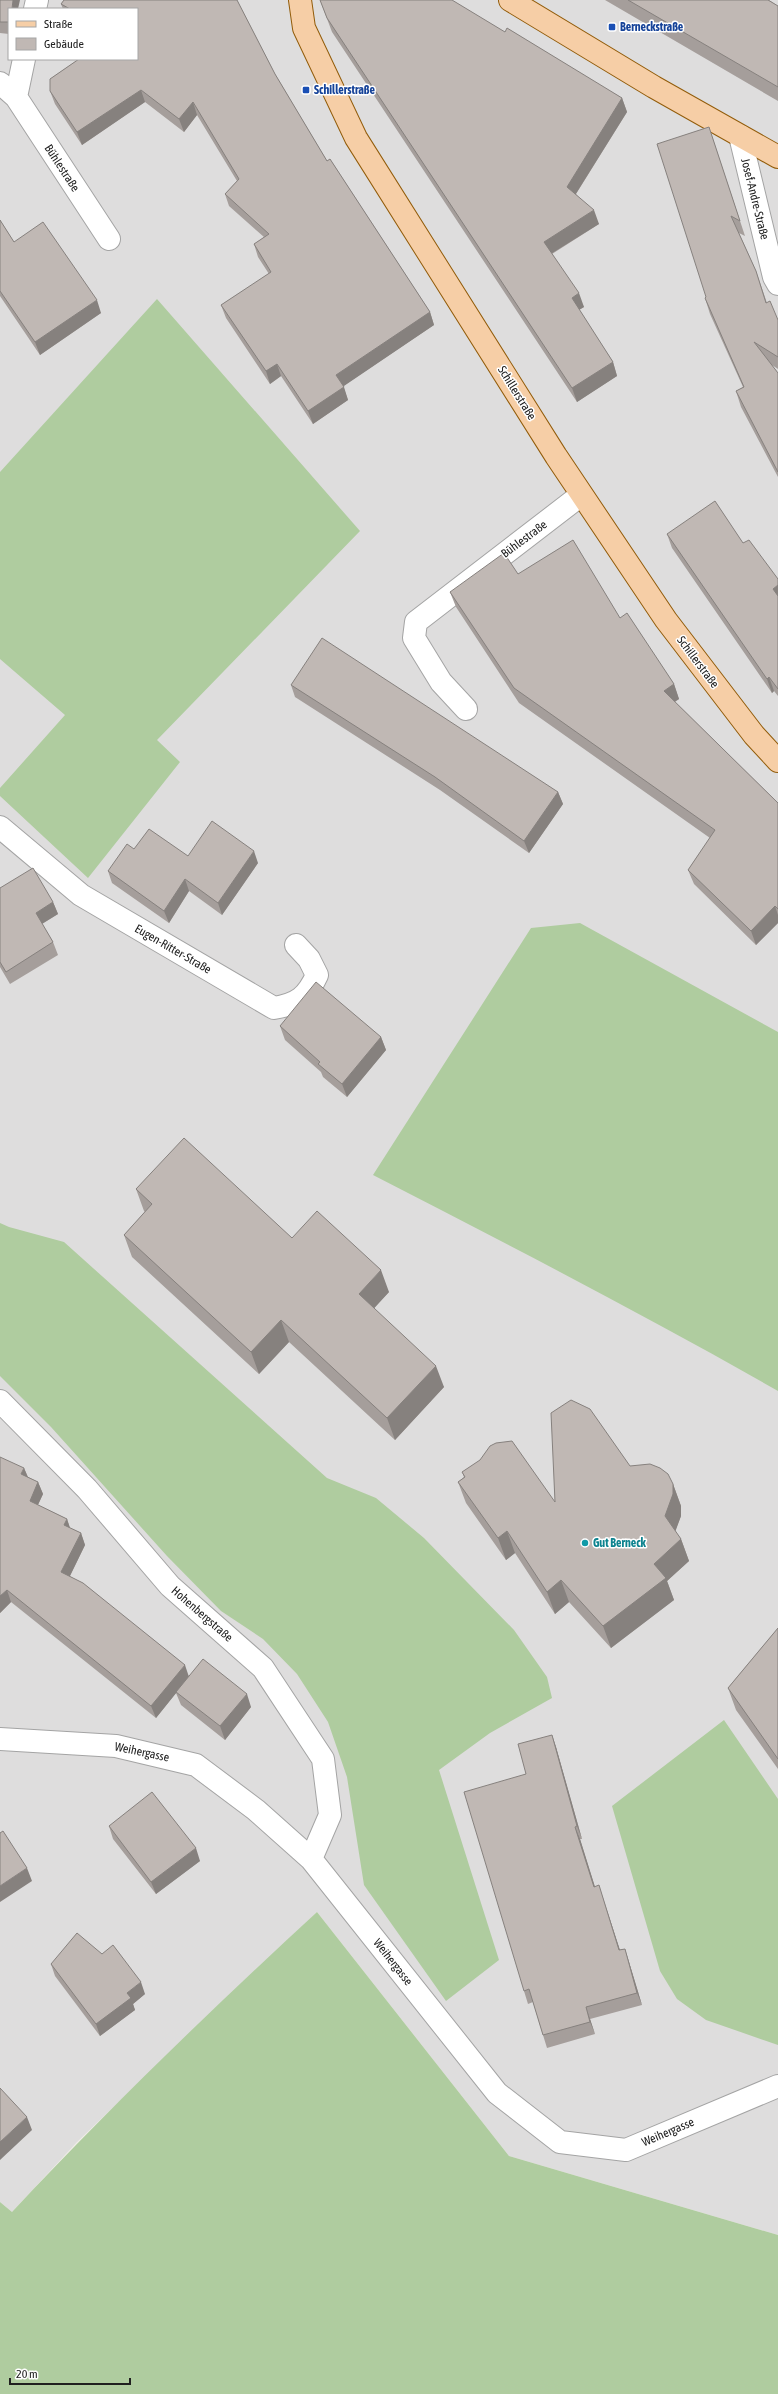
<svg xmlns="http://www.w3.org/2000/svg" width="778" height="2394" viewBox="0 0 778 2394" font-family="'Asap Condensed',sans-serif">
	<style>
		.residential { fill: #dedddd; fill-rule: evenodd }
		.forest { fill: #afcc9f }
		.lines { fill: none; stroke-linecap: round; stroke-linejoin: round }
		.minor-casing { stroke: #a4a4a4; stroke-width: 24 }
		.major-casing { stroke: #925c0a; stroke-width: 24 }
		.minor { stroke: #fff; stroke-width: 22 }
		.major { stroke: #f6cea6; stroke-width: 22 }
		.wall { fill: #a59e9b }
		.shaded-wall { fill: #86817e }
		.building { fill: #c0b8b4; stroke: #86817e }
		.transit-dot { fill: #1a4fb4; stroke: #fff; stroke-width: 1.5 }
		.culture-dot { fill: #0f9aa8; stroke: #fff; stroke-width: 1.5 }
		.labels { text-anchor: middle; dominant-baseline: central; stroke-width: 3; stroke-linejoin: round; paint-order: stroke }
		.transit-label { font-size: 12px; font-weight: bold; fill: #164399; stroke: #fff; text-anchor: start }
		.street-label { font-size: 12px; fill: #202020; stroke: #fff }
		.culture-label { font-size: 12px; font-weight: bold; fill: #0d838f; stroke: #fff; text-anchor: start }
	</style>
	<rect width="100%" height="100%" fill="#f0ede7"/>
	<path class="residential" d="M 0,0 L 778,0 L 778,2235 L 509,2156 L 317,1912 L 77,2142 L 12,2212 L 0,2202 ZM 9,9 L 137,9 L 137,59 L 9,59 Z"/>
	<path class="forest" d="M 157,299 L 360,531 L 157,740 L 180,762 L 88,878 L 0,796 L 0,788 L 65,715 L 0,659 L 0,472 Z
		M 580,923 L 778,1032 L 778,1391 C 645,1315 509,1245 373,1175 L 531,928 Z
		M 0,1223 L 9,1227 L 64,1242 L 327,1478 L 376,1498 L 424,1538 L 514,1630 L 547,1677 L 552,1698 L 490,1733 L 439,1770 L 499,1960 L 446,2001 L 364,1885 L 347,1777 L 328,1722 L 297,1674 L 263,1639 L 221,1611 L 167,1556 L 51,1427 L 0,1376 Z
		M 724,1720 L 778,1799 L 778,2045 L 706,2020 L 677,1999 L 660,1971 L 612,1806 Z
		M 317,1912 L 509,2156 L 778,2235 L 778,2394 L 0,2394 L 0,2202 L 12,2212 C 110,2107 212,2009 317,1912 Z"/>
	<g class="lines">
		<g class="minor-casing">
			<path id="minor" d="M 35,9 L 37,0
				M 0,83 L 16,97 L 109,239
				M 16,97 L 24,59
				M 740,136 L 774,277 L 778,284
				M 466,709 L 441,682 L 414,638 L 416,622 L 581,495
				M 0,827 L 81,895 L 274,1008 C 298,1004 307,997 317,975 L 309,959 L 296,945
				M 0,1401 L 87,1489 L 170,1586 L 263,1668 L 323,1759 L 330,1815 L 311,1859
				M 0,1739 L 116,1746 L 196,1765 L 256,1810 L 311,1859 L 497,2093 L 560,2142 L 626,2150 L 778,2086"/>
		</g>
		<g class="major-casing">
			<path id="major" d="M 300,0 L 304,28 L 356,138 L 556,456 L 666,620 L 754,735 L 778,761
				M 510,0 L 654,87 L 778,157"/>
		</g>
		<use href="#minor" class="minor"/>
		<use href="#major" class="major"/>
	</g>
	<path class="wall" d="M 0,0 L 9,9 L 9,34 L 0,33 Z
		M 64,0 L 237,0 L 275,74 L 327,161 L 330,159 L 430,312 L 434,325 L 343,386 L 348,400 L 313,424 L 281,376 L 270,384 L 226,318 L 221,305 L 269,274 L 258,257 L 254,244 L 264,237 L 229,206 L 225,194 L 237,181 L 197,115 L 184,132 L 145,102 L 82,145 L 55,104 L 50,91 L 50,79 L 79,59 L 137,59 L 137,9 L 63,9 L 61,4 Z
		M 320,0 L 505,32 L 622,98 L 627,112 L 576,194 L 599,224 L 552,254 L 584,307 L 579,310 L 613,362 L 617,376 L 577,402 L 332,32 Z
		M 605,0 L 769,0 L 778,6 L 778,101 Z
		M 709,127 L 745,236 L 739,233 L 756,271 L 767,303 L 778,320 L 778,369 L 772,365 L 778,373 L 778,477 L 741,407 L 736,391 L 743,387 L 710,314 L 705,298 L 706,297 Z
		M 0,220 L 14,242 L 101,313 L 40,355 L 0,296 Z
		M 667,534 L 743,543 L 778,579 L 778,696 L 774,691 L 772,693 L 672,548 Z
		M 518,574 L 620,618 L 674,684 L 679,699 L 675,702 L 778,803 L 778,923 L 756,945 L 694,884 L 688,870 L 710,838 L 519,703 L 456,607 L 450,592 Z
		M 291,685 L 558,792 L 563,804 L 529,853 L 440,790 L 295,697 Z
		M 134,849 L 188,856 L 258,863 L 222,915 L 189,891 L 169,923 L 112,883 L 108,871 Z
		M 0,888 L 53,902 L 58,914 L 42,924 L 53,942 L 58,955 L 10,984 L 0,967 Z
		M 280,1026 L 381,1037 L 386,1050 L 347,1097 L 323,1077 L 321,1072 L 285,1040 Z
		M 136,1189 L 292,1238 L 389,1292 L 374,1308 L 444,1387 L 395,1440 L 289,1342 L 259,1374 L 132,1257 L 124,1235 L 145,1212 L 144,1211 Z
		M 630,1466 L 673,1484 L 681,1506 L 681,1516 L 675,1531 L 681,1539 L 689,1561 L 667,1581 L 674,1600 L 611,1648 L 569,1602 L 555,1614 L 515,1553 L 506,1560 L 466,1503 L 458,1482 L 464,1477 L 462,1472 L 555,1502 Z
		M 24,1468 L 28,1477 L 38,1482 L 43,1494 L 38,1505 L 67,1519 L 70,1528 L 81,1533 L 85,1545 L 70,1576 L 189,1676 L 251,1707 L 225,1740 L 181,1705 L 176,1693 L 156,1718 L 11,1602 L 0,1613 Z
		M 778,1628 L 778,1769 L 736,1710 L 728,1688 Z
		M 552,1735 L 556,1747 L 582,1839 L 580,1839 L 595,1887 L 603,1898 L 620,1950 L 625,1949 L 629,1962 L 642,2005 L 590,2019 L 595,2034 L 547,2048 L 543,2035 L 533,2002 L 528,2004 L 524,1991 L 526,1774 Z
		M 109,1826 L 200,1861 L 156,1894 L 113,1839 Z
		M 51,1964 L 145,1994 L 133,2004 L 135,2010 L 100,2036 L 55,1976 Z"/>
	<path class="shaded-wall" d="M 13,0 L 20,0 L 18,9 L 12,9 Z
		M 141,90 L 145,102 L 82,145 L 77,132 Z
		M 622,98 L 627,112 L 572,200 L 567,187 Z
		M 193,102 L 197,115 L 184,132 L 179,119 Z
		M 594,210 L 599,224 L 549,255 L 544,242 Z
		M 579,293 L 584,307 L 577,311 L 572,298 Z
		M 97,300 L 101,313 L 40,355 L 35,342 Z
		M 430,312 L 434,325 L 341,388 L 336,375 Z
		M 613,362 L 617,376 L 577,402 L 572,388 Z
		M 277,364 L 281,376 L 270,384 L 266,371 Z
		M 344,387 L 348,400 L 313,424 L 308,411 Z
		M 778,585 L 778,603 L 773,589 Z
		M 769,677 L 774,691 L 772,693 L 767,679 Z
		M 674,684 L 679,699 L 669,705 L 664,691 Z
		M 558,792 L 563,804 L 529,853 L 524,841 Z
		M 254,851 L 258,863 L 222,915 L 218,903 Z
		M 185,879 L 189,891 L 169,923 L 164,911 Z
		M 53,902 L 58,914 L 40,925 L 36,913 Z
		M 775,906 L 778,915 L 778,923 L 756,945 L 751,931 Z
		M 381,1037 L 386,1050 L 347,1097 L 342,1084 Z
		M 381,1270 L 389,1292 L 367,1316 L 359,1294 Z
		M 281,1320 L 289,1342 L 259,1374 L 251,1352 Z
		M 436,1366 L 444,1387 L 395,1440 L 387,1418 Z
		M 24,1468 L 29,1480 L 21,1474 Z
		M 38,1482 L 43,1494 L 34,1513 L 30,1501 Z
		M 673,1484 L 681,1506 L 681,1516 L 673,1538 L 665,1516 Z
		M 67,1519 L 71,1531 L 64,1525 Z
		M 507,1531 L 515,1553 L 506,1560 L 498,1538 Z
		M 81,1533 L 85,1545 L 66,1584 L 61,1572 Z
		M 681,1539 L 689,1561 L 667,1581 L 674,1600 L 611,1648 L 603,1626 L 654,1564 Z
		M 561,1580 L 569,1602 L 555,1614 L 547,1592 Z
		M 7,1590 L 11,1602 L 0,1613 L 0,1596 Z
		M 185,1665 L 189,1677 L 156,1718 L 151,1706 Z
		M 247,1694 L 251,1707 L 225,1740 L 220,1726 Z
		M 552,1735 L 556,1747 L 582,1839 L 577,1826 Z
		M 575,1827 L 580,1839 L 599,1900 L 594,1887 Z
		M 196,1848 L 200,1861 L 156,1894 L 151,1882 Z
		M 27,1868 L 32,1881 L 0,1902 L 0,1886 Z
		M 599,1885 L 603,1898 L 624,1963 L 619,1950 Z
		M 625,1949 L 629,1962 L 642,2005 L 637,1993 Z
		M 141,1982 L 145,1994 L 133,2004 L 135,2010 L 100,2036 L 96,2024 L 127,1993 Z
		M 586,2007 L 595,2034 L 590,2022 Z
		M 27,2117 L 32,2130 L 0,2160 L 0,2142 Z"/>
	<path class="building" d="M 0,0 L 13,0 L 12,9 L 9,9 L 9,22 L 0,22 Z
		M 64,0 L 237,0 L 275,74 L 327,161 L 330,159 L 430,312 L 336,375 L 344,387 L 308,411 L 277,364 L 266,371 L 221,305 L 271,272 L 254,244 L 269,234 L 225,194 L 239,179 L 193,102 L 179,119 L 141,90 L 77,132 L 50,91 L 50,79 L 79,59 L 137,59 L 137,9 L 70,9 L 61,4 Z
		M 320,0 L 452,0 L 505,32 L 507,28 L 622,98 L 567,187 L 594,210 L 544,242 L 579,293 L 572,298 L 613,362 L 572,388 L 327,18 Z
		M 628,0 L 768,0 L 778,6 L 778,87 Z
		M 709,127 L 740,221 L 731,216 L 756,271 L 766,303 L 770,301 L 778,320 L 778,357 L 754,342 L 778,373 L 778,472 L 736,391 L 744,387 L 705,298 L 706,297 L 657,144 Z
		M 0,220 L 14,242 L 43,222 L 97,300 L 35,342 L 0,291 Z
		M 715,501 L 743,543 L 749,540 L 778,579 L 778,585 L 773,589 L 778,596 L 778,689 L 769,677 L 767,679 L 667,534 Z
		M 573,540 L 620,618 L 627,613 L 674,684 L 664,691 L 778,803 L 778,909 L 775,906 L 751,931 L 688,870 L 715,830 L 514,688 L 450,592 L 504,553 L 518,574 Z
		M 322,638 L 558,792 L 524,841 L 435,777 L 291,685 Z
		M 212,821 L 254,851 L 218,903 L 185,879 L 164,911 L 108,871 L 127,844 L 134,849 L 149,829 L 188,856 Z
		M 33,868 L 53,902 L 36,913 L 53,942 L 6,972 L 0,962 L 0,888 Z
		M 316,982 L 381,1037 L 342,1084 L 318,1064 L 320,1062 L 280,1026 Z
		M 184,1138 L 292,1238 L 317,1211 L 381,1270 L 359,1294 L 436,1366 L 387,1418 L 281,1320 L 251,1352 L 124,1235 L 152,1204 L 136,1189 Z
		M 571,1400 L 590,1409 L 630,1466 L 650,1464 L 660,1468 L 668,1474 L 673,1484 L 673,1494 L 665,1516 L 681,1539 L 654,1564 L 666,1578 L 603,1626 L 561,1580 L 547,1592 L 507,1531 L 498,1538 L 458,1482 L 465,1477 L 462,1472 L 480,1460 L 490,1446 L 496,1443 L 512,1441 L 555,1502 L 551,1413 Z
		M 0,1457 L 24,1468 L 21,1474 L 38,1482 L 30,1501 L 67,1519 L 64,1525 L 81,1533 L 61,1572 L 83,1583 L 185,1665 L 151,1706 L 7,1590 L 0,1596 Z
		M 778,1628 L 778,1759 L 728,1688 Z
		M 203,1659 L 247,1694 L 220,1726 L 176,1692 Z
		M 552,1735 L 577,1826 L 575,1827 L 594,1887 L 599,1885 L 619,1950 L 625,1949 L 637,1993 L 586,2007 L 590,2022 L 543,2035 L 529,1989 L 524,1991 L 464,1792 L 526,1774 L 518,1744 Z
		M 152,1792 L 196,1848 L 151,1882 L 109,1826 Z
		M 3,1831 L 27,1868 L 0,1886 L 0,1833 Z
		M 77,1933 L 102,1954 L 113,1945 L 141,1982 L 127,1993 L 131,1998 L 96,2024 L 51,1964 Z
		M 0,2088 L 27,2117 L 0,2142 Z"/>
	<g class="transit-dot">
		<rect x="608" y="23" width="8" height="8" rx="2"/>
		<rect x="302" y="86" width="8" height="8" rx="2"/>
	</g>
	<circle class="culture-dot" cx="585" cy="1543" r="4"/>
	<g class="labels">
		<g class="transit-label">
			<text x="620" y="27">Berneckstraße</text>
			<text x="314" y="90">Schillerstraße</text>
		</g>
		<g class="street-label">
			<text transform="translate(62 168) rotate(57)">Bühlestraße</text>
			<text transform="translate(755 199) rotate(76)">Josef-Andre-Straße</text>
			<text transform="translate(517 393) rotate(58)">Schillerstraße</text>
			<text transform="translate(524 539) rotate(-37)">Bühlestraße</text>
			<text transform="translate(698 662) rotate(53)">Schillerstraße</text>
			<text transform="translate(173 949) rotate(30)">Eugen-Ritter-Straße</text>
			<text transform="translate(202 1614) rotate(41)">Hohenbergstraße</text>
			<text transform="translate(142 1752) rotate(12)">Weihergasse</text>
			<text transform="translate(393 1962) rotate(52)">Weihergasse</text>
			<text transform="translate(668 2132) rotate(-23)">Weihergasse</text>
		</g>
		<g class="culture-label">
			<text x="593" y="1543">Gut Berneck</text>
		</g>
	</g>
	<rect x="8" y="8" width="130" height="52" fill="#ffffff" stroke="#a6a6a6"/>
	<rect x="16" y="21" width="20" height="6" fill="#f6cea6" stroke="#a6a6a6"/>
	<text x="44" y="28" font-size="12" fill="#202020">Straße</text>
	<rect x="16" y="38" width="20" height="12" fill="#c0b8b4" stroke="#a6a6a6"/>
	<text x="44" y="48" font-size="12" fill="#202020">Gebäude</text>
	<path d="M10 2378v6h120v-6" fill="none" stroke="#202020" stroke-width="2"/>
	<text x="16" y="2378" font-size="12" fill="#202020" stroke="#ffffff" stroke-width="3" paint-order="stroke">20 m</text>
</svg>
